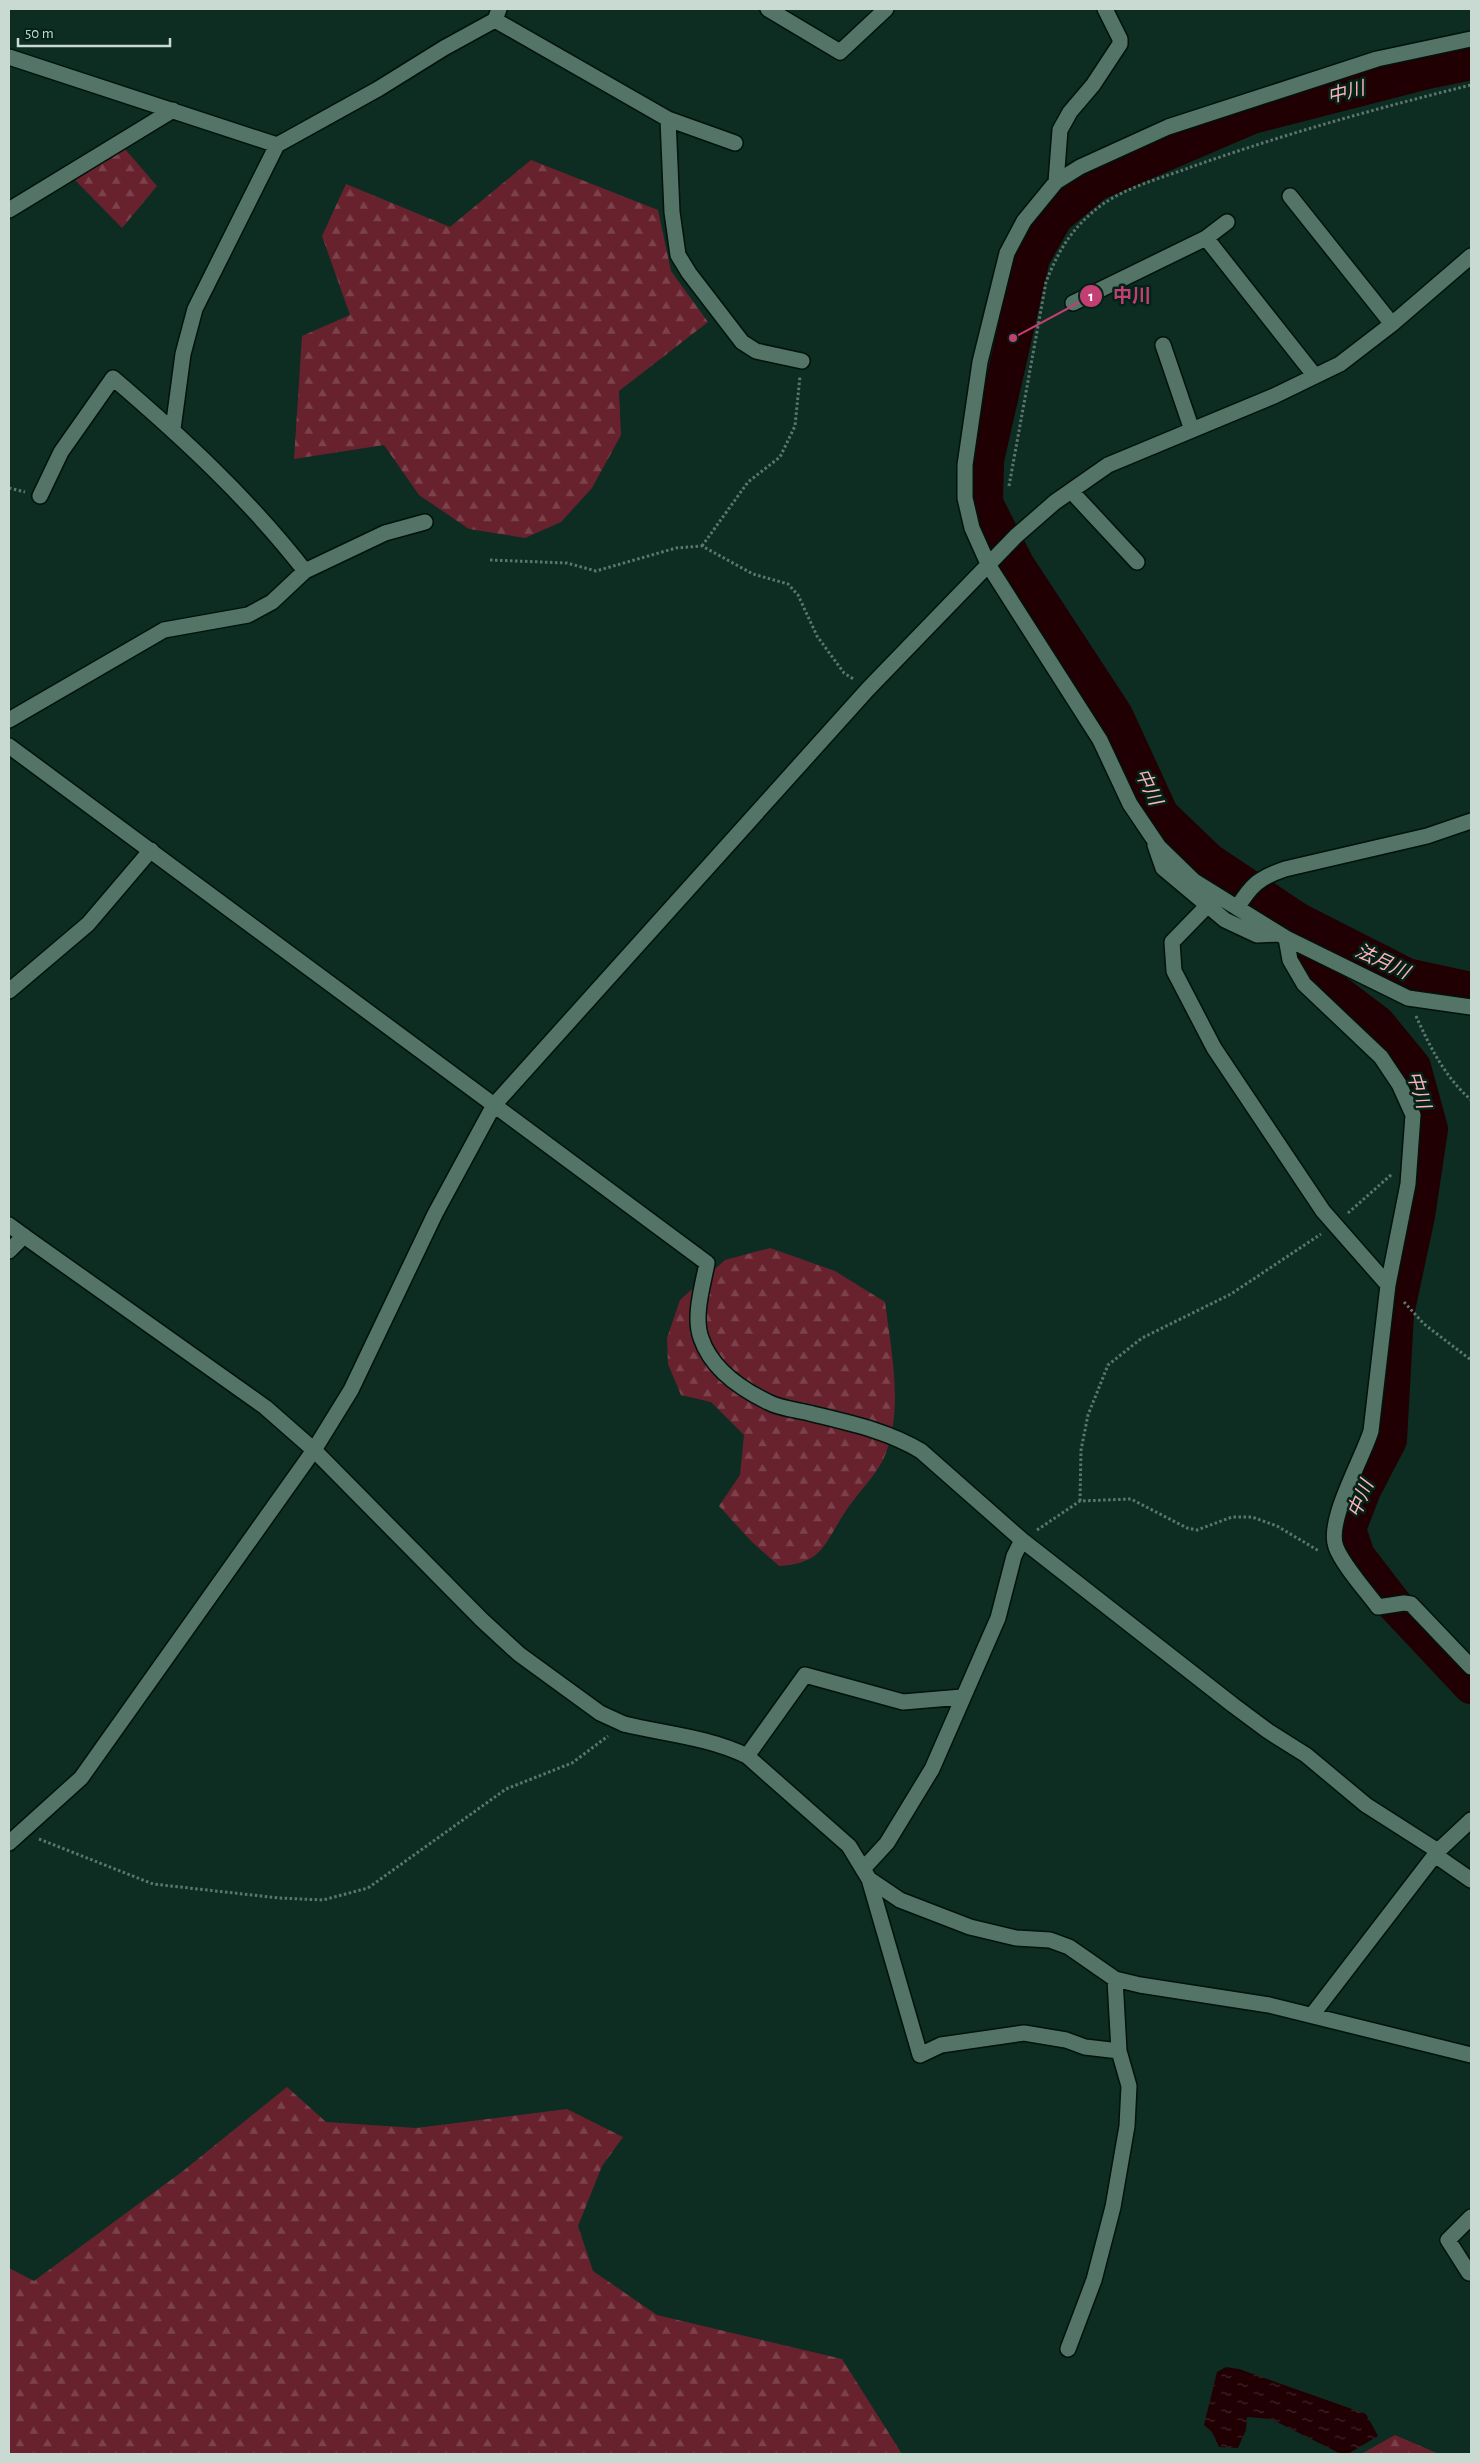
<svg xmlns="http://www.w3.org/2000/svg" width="1480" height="2463" viewBox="0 0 1480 2463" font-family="'Alegreya Sans','Noto Sans JP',sans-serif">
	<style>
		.forest { fill: url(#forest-firs) }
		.water { fill: url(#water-ripples) }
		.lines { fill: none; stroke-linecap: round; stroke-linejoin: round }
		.river { stroke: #210004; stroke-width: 36 }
		.street-casing { stroke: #00130c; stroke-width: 18 }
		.secondary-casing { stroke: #00130c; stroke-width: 18 }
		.path { stroke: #5d766d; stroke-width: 3; stroke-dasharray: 2.5 2.5; stroke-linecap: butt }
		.street { stroke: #547467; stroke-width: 15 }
		.secondary { stroke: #547467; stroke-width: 15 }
		.labels { text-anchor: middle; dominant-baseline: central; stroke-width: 5; stroke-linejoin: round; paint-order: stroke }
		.water-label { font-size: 19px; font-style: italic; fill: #ffb1b8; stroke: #032218 }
		.leader { fill: none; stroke: #c33f73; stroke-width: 2 }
		.callout-dot { fill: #c33f73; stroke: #032218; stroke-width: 2 }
		.mark-label { font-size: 15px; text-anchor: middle; font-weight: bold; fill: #fff }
		.callout-label { font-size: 19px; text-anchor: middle; font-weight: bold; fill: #c33f73; stroke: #032218; stroke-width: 5; stroke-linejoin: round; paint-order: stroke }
	</style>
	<defs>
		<pattern id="forest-firs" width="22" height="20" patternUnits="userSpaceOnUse" patternTransform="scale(1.25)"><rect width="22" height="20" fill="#68222e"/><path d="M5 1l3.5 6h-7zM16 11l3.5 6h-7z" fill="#7c424b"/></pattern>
		<pattern id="water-ripples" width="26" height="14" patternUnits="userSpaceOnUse" patternTransform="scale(1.25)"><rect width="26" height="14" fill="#210004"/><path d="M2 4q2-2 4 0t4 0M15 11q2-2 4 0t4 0" fill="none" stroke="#402528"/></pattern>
	</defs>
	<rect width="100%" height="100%" fill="#0d2c22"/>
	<path class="forest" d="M 125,149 L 157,186 L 122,228 L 75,180 Z
		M 531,160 L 658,210 L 671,271 L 708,322 L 619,391 L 621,435 L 592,488 L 561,522 L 525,538 L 469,529 L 419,495 L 384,445 L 294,459 L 302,336 L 350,315 L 322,236 L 346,184 L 450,227 Z
		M 770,1248 L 835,1271 L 885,1302 C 891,1351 905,1413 883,1460 C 873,1479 856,1495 845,1512 C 823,1546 823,1563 779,1566 L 752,1542 L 719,1506 L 740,1475 L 744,1435 L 711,1402 L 681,1395 L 668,1364 L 667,1338 L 680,1300 L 725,1260 Z
		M 287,2087 L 326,2122 L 416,2128 L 567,2109 L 623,2137 L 602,2166 L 578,2226 L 593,2271 L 657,2315 L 842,2359 L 902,2454 L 9,2454 L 9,2268 L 34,2281 L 183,2171 Z
		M 1395,2435 L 1439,2454 L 1361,2454 Z"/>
	<path class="water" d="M 1226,2367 L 1239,2369 L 1366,2414 L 1378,2436 L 1348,2454 L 1341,2454 L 1271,2419 L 1247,2417 L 1246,2430 L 1238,2448 L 1219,2447 L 1212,2432 L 1204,2425 L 1217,2372 Z"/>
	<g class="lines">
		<path class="river" d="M 1471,62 L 1427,71 L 1252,116 L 1096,183 L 1055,217 L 1032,258 L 986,460 L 985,503 L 1016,564 L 1115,715 L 1161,815 L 1209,861 L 1297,920 L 1407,976 L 1471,990
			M 1297,920 L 1316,977 L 1377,1023 L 1413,1067 L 1430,1129 L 1417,1216 L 1396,1314 L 1389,1440 L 1363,1490 L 1348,1529 L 1357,1556 L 1394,1604 L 1471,1686"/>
		<g class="street-casing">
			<path id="street" d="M 768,9 L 840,52 L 886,9
				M 495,20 L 668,119 L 735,143
				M 1471,39 L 1377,59 L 1168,127 L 1080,167 L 1056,182 L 1024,221 L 1007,253 L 980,362 L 965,465 L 965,498 L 972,528 L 989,566 L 1100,740 L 1130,804 L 1159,847 L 1194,881 L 1286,938 L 1408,998 L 1471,1007
				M 9,57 L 277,145
				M 668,119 L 672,212 L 678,255 L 689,273 L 742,342 L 756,351 L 802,361
				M 1056,182 L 1060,130 L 1070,112 L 1093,85 L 1120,44 L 1120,39 L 1105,9
				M 1290,196 L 1392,324
				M 9,210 L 173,110
				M 1206,238 L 1315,376
				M 1073,303 L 1206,238 L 1227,222
				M 1163,345 L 1192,430
				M 173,429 L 183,354 L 195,309 L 277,145 L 378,89 L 444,48 L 495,20 L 499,9
				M 1071,491 L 1137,562
				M 305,571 L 385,533 L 425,522
				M 9,720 L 164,630 L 248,615 L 272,602 L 305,571 C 249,499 182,437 113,378 L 61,452 L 40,496
				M 1155,845 L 1163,868 L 1225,920 L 1257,935 L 1280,934
				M 1207,906 L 1172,942 L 1174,971 L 1214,1048 L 1323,1211 L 1388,1285
				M 1237,908 C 1252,884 1259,878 1285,869 L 1427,836 L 1471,821
				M 1286,938 L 1290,960 L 1304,984 L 1381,1057 L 1399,1084 L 1413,1115 L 1408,1184 L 1388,1285 L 1371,1431 C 1362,1460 1326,1521 1336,1547 C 1342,1564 1367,1592 1378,1607 L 1404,1603 L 1411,1604 L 1471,1667
				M 9,991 L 88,924 L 151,850
				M 494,1105 L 707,1263 C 703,1285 693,1316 701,1338 C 711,1368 741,1389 768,1402 C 781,1409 799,1410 813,1414 C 850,1423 888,1431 921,1451 L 1022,1540 L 1233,1705 L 1268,1731 L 1306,1755 L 1366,1805 L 1438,1851
				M 9,1225 L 24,1236 L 9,1251
				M 624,1724 C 665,1734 708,1737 747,1756 L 849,1846 L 869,1879 L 900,1900 L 970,1927 L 1016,1938 L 1050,1940 L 1069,1947 L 1115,1979 L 1140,1985 L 1269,2005 L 1471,2055
				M 747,1756 L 805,1675 L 903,1702 L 962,1697
				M 9,1843 L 81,1778 L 314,1450 L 351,1390 L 435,1214 L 494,1105 L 868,689 L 1016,536 L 1055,502 L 1108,465 L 1274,396 L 1340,364 L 1392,324 L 1471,256
				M 1435,1855 L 1471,1880
				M 863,1869 L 887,1843 L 932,1769 L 998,1618 L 1014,1556 L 1022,1540
				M 869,1879 L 920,2055 L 941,2045 L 1024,2033 L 1066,2040 L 1085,2047 L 1119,2051
				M 1312,2015 L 1438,1851 L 1471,1820
				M 1469,2273 L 1448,2240 L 1471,2217
				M 1068,2349 L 1094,2280 L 1113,2207 L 1127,2126 L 1129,2086 L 1119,2051 L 1115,1979"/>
		</g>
		<g class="secondary-casing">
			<path id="secondary" d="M 9,746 L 494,1105
				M 24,1236 L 265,1407 L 314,1450 L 482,1620 L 519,1654 L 600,1713 L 624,1724"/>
		</g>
		<path class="path" d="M 1009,486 L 1046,282 C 1059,249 1073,226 1103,204 C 1129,186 1165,177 1194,166 C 1285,134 1377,108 1471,85
			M 9,488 L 25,492
			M 702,546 L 748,482 L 780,457 L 795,426 L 800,376
			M 490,560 L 567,563 L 596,571 L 676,548 L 702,546 L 753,574 L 788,584 L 798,595 L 817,636 L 844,673 L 855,680
			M 1416,1016 C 1430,1047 1445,1077 1471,1100
			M 1348,1213 L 1392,1174
			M 1404,1302 L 1424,1324 L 1471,1360
			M 1080,1501 L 1081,1450 L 1088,1415 L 1108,1365 L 1142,1338 L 1231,1294 L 1321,1234
			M 1037,1530 L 1080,1501 L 1131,1499 L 1187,1528 L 1197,1530 L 1232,1517 L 1252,1517 L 1277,1526 L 1319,1551
			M 39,1839 L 153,1884 L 279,1898 L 323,1900 L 368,1888 L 506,1789 L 572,1763 L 608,1736"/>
		<use href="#street" class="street"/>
		<use href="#secondary" class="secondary"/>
	</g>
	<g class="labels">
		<g class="water-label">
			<text transform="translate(1346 93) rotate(-14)">中川</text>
			<text transform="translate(1148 787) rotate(65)">中川</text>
			<text transform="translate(1382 962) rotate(25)">法月川</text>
			<text transform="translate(1418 1090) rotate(73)">中川</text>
			<text transform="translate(1361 1499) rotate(-67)">中川</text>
		</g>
	</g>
	<path class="leader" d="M1013 338L1091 296"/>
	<g class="callout-dot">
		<circle cx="1013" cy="338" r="5"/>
		<circle cx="1091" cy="296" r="12"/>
	</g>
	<g class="mark-label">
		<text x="1091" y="301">1</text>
	</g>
	<g class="callout-label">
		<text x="1132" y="302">中川</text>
	</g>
	<rect width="1480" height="2463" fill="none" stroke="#c9dad3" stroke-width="20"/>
	<path d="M18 38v8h152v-8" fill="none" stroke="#c9dad3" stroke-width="2.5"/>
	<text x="25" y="38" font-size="15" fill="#c9dad3" stroke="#032218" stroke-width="4" paint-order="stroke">50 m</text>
</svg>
